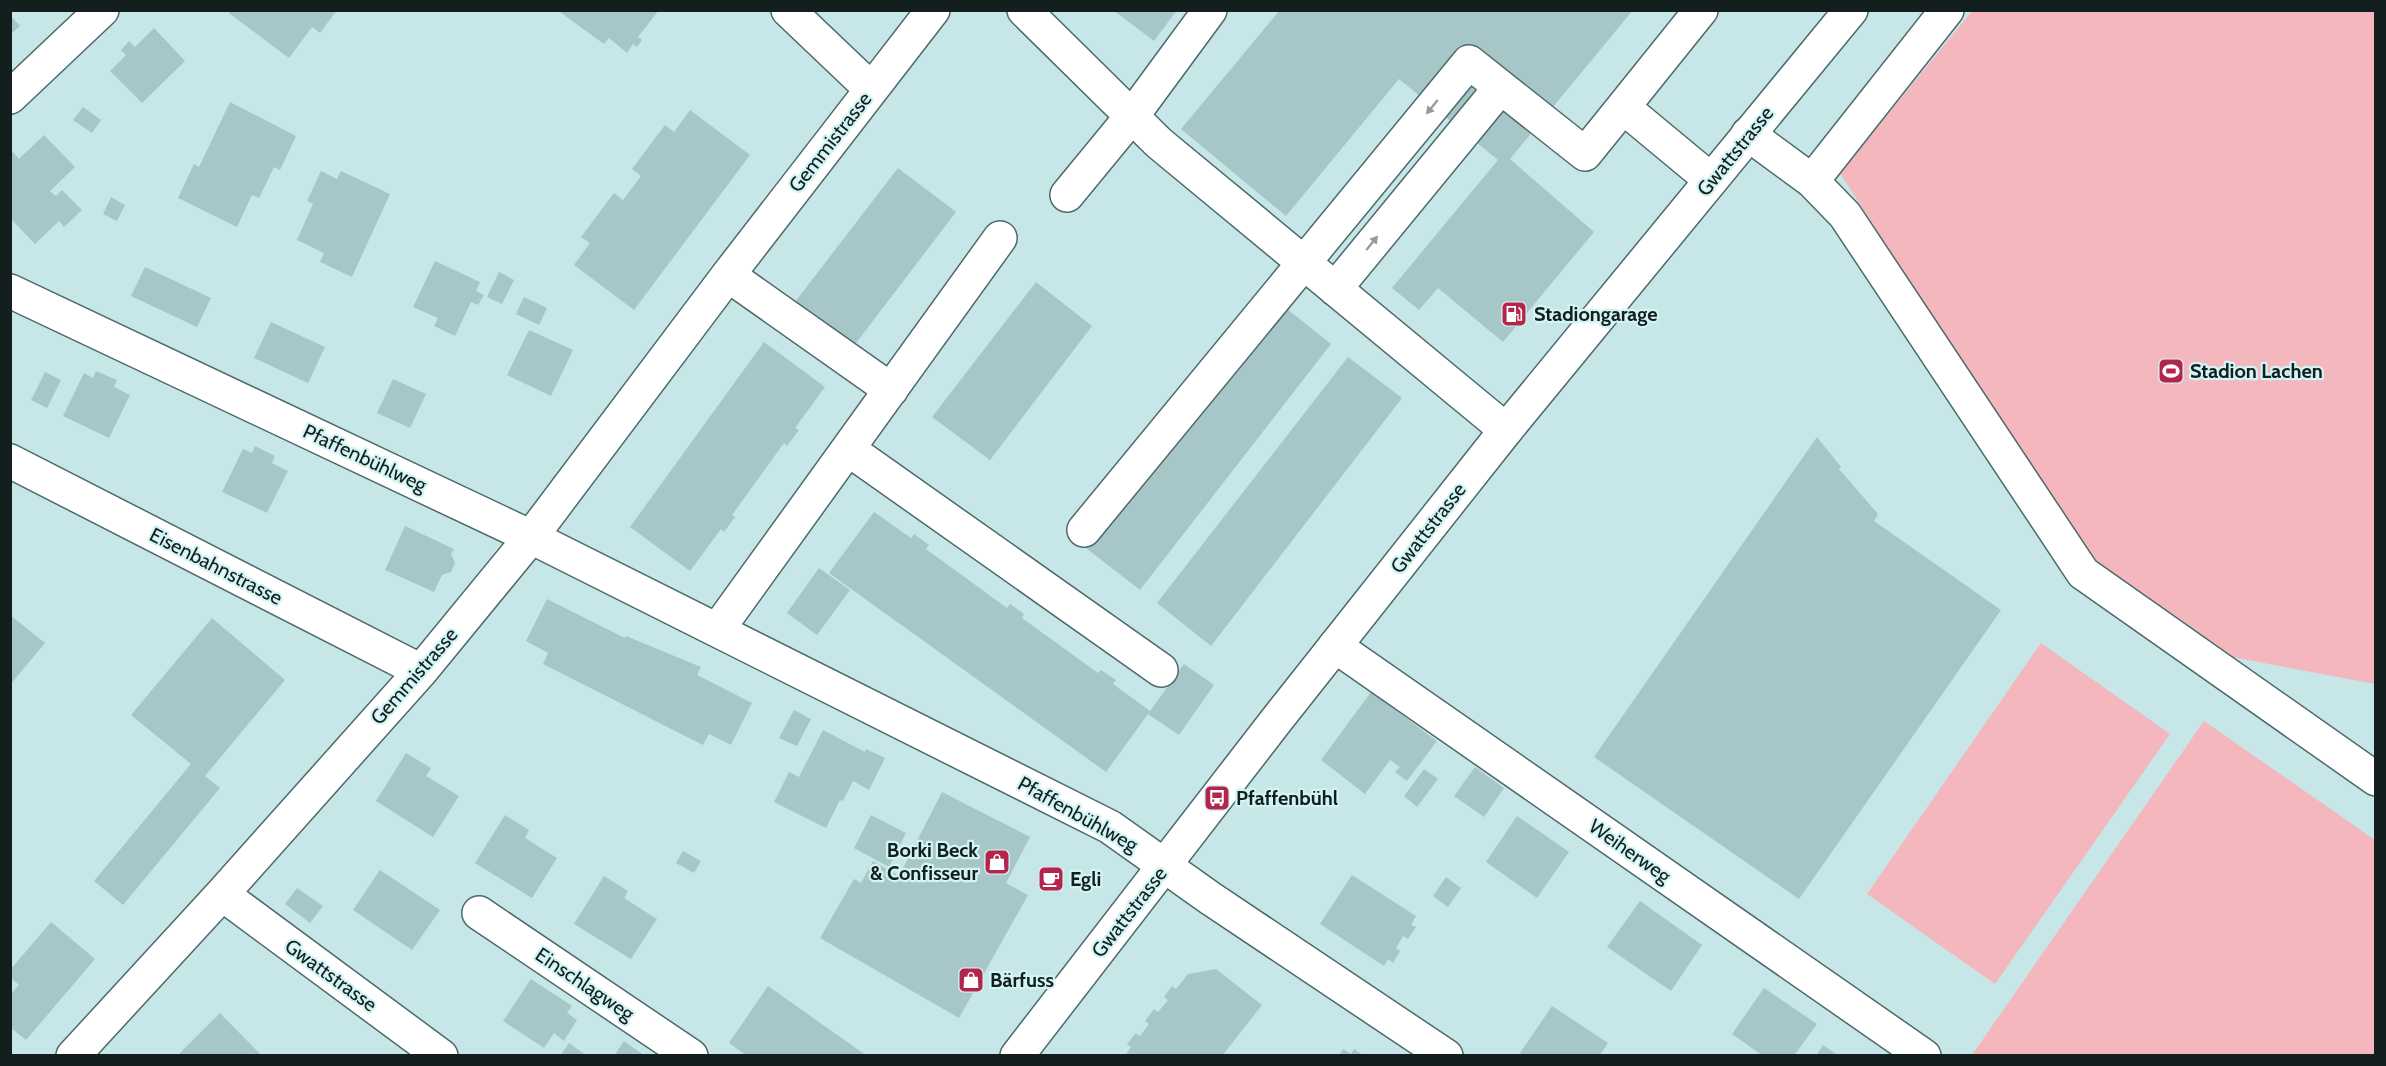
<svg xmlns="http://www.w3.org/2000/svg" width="2386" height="1066" viewBox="0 0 2386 1066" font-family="Cabin,sans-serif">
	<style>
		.green { fill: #f4b7bd }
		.building { fill: #a7c6c7 }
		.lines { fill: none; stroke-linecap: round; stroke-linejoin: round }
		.minor-casing { stroke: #4d696b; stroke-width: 36 }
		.major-casing { stroke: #4d696b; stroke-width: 36 }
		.minor { stroke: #fff; stroke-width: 33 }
		.major { stroke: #fff; stroke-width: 33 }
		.oneway { fill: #959a9a }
		.labels { text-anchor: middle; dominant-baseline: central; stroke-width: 4.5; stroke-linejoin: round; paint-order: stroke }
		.street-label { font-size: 20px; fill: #131f1f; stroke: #d3f4f5 }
		.poi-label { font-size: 20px; font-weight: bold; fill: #131f1f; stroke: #d3f4f5; text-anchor: start }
	</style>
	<rect width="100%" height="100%" fill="#c6e6e8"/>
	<path class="green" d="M 1972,11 L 2375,11 L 2375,684 L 2232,657 L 2092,569 L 1840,173 Z
		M 2041,643 L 2170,734 L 1995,984 L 1867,894 Z
		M 2204,721 L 2375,840 L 2375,1055 L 1972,1055 Z"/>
	<path class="building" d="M 231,10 L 337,10 L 320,33 L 312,27 L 289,58 L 229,13 Z
		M 557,10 L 659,10 L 638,37 L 642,40 L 637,47 L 633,44 L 627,53 L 609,38 L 604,44 Z
		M 1113,10 L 1177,10 L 1154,41 Z
		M 1280,10 L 1633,10 L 1510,159 L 1594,232 L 1503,342 L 1438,288 L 1419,310 L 1392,288 L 1498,160 L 1399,79 L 1286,216 L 1181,129 Z
		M 10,15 L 20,26 L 10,35 Z
		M 154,28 L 185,61 L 142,103 L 110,71 L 126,55 L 121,50 L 129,41 L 135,47 Z
		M 230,102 L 296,136 L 280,170 L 274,167 L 259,198 L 252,195 L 237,227 L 178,198 L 194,164 L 199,167 Z
		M 83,107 L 101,120 L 92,133 L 73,120 Z
		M 690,110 L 750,155 L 634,310 L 574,265 L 590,243 L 581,237 L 614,193 L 623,200 L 641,176 L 632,169 L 665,125 L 674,132 Z
		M 44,135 L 75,167 L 50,191 L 56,196 L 62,190 L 82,210 L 64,227 L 59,221 L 35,244 L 10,218 L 10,155 L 13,152 L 19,159 Z
		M 898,168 L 956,212 L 853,347 L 795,302 Z
		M 321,171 L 337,179 L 341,171 L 390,194 L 352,277 L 320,262 L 324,253 L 297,240 L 313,204 L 307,201 Z
		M 111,197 L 125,205 L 117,221 L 103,214 Z
		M 435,261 L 480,282 L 476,291 L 484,295 L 478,305 L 471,302 L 455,336 L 434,326 L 438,318 L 413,307 Z
		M 145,267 L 211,298 L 197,327 L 131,296 Z
		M 499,272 L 514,280 L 502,304 L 487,297 Z
		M 1036,282 L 1092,326 L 990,460 L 932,417 Z
		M 524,297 L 547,308 L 539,325 L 516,314 Z
		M 1277,301 L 1331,344 L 1140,590 L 1086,548 Z
		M 271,322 L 325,347 L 308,383 L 254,358 Z
		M 529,330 L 573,350 L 551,396 L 507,375 Z
		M 764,342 L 825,387 L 795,428 L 799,430 L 787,446 L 784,443 L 732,515 L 735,517 L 724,532 L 721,529 L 690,571 L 630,527 Z
		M 1348,357 L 1402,398 L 1211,646 L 1157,603 Z
		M 96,371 L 117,380 L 114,387 L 130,395 L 109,438 L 63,416 L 84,373 L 93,378 Z
		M 45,372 L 61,380 L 47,408 L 31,400 Z
		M 393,379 L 426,394 L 410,428 L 377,413 Z
		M 1817,437 L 1841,467 L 1839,469 L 1878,514 L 1874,521 L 2001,610 L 1799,899 L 1594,757 Z
		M 255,446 L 275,456 L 272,463 L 288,471 L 267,513 L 222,492 L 243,449 L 252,453 Z
		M 874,512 L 911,538 L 914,534 L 929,545 L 926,549 L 1007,608 L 1010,604 L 1024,614 L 1022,618 L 1098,673 L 1101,670 L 1116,680 L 1113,684 L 1150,711 L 1184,664 L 1214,685 L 1179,735 L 1148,714 L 1106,772 L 829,573 Z
		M 405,526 L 454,549 L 451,554 L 455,563 L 451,572 L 442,575 L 434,592 L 385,570 Z
		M 819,568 L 850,590 L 817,635 L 787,613 Z
		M 547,599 L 625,638 L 626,636 L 701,667 L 697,675 L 752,703 L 731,745 L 709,734 L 703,745 L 543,664 L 548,653 L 526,641 Z
		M 10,615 L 45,643 L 10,685 Z
		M 212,618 L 285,680 L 205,776 L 220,788 L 123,905 L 94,881 L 191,764 L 131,715 Z
		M 1371,692 L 1437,741 L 1407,781 L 1395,772 L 1400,767 L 1390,760 L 1365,794 L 1321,760 Z
		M 794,710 L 811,719 L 797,746 L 779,738 Z
		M 823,730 L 865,752 L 866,749 L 885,758 L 869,790 L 853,781 L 843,801 L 840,800 L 826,828 L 774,802 L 789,772 L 799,777 Z
		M 406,753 L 431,768 L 426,776 L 459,796 L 433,837 L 376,801 Z
		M 1475,767 L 1504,788 L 1484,817 L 1454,796 Z
		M 1424,769 L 1438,779 L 1417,807 L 1404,796 Z
		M 942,792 L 1030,837 L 1006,883 L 1028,895 L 959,1018 L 820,938 L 854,879 L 861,883 L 873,861 L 899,876 Z
		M 505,815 L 529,830 L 525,838 L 557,858 L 532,898 L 475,863 Z
		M 871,815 L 906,833 L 889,867 L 854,848 Z
		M 1517,816 L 1569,852 L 1537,898 L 1486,862 Z
		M 683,851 L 701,861 L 694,873 L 676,863 Z
		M 380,870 L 440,910 L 412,950 L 353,910 Z
		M 1352,875 L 1416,916 L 1411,925 L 1416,927 L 1408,939 L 1403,936 L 1396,948 L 1400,951 L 1393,963 L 1388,959 L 1384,966 L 1320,924 Z
		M 604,876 L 628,891 L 624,898 L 657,919 L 631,959 L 574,924 Z
		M 1446,877 L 1461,888 L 1448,907 L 1433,896 Z
		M 297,888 L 323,906 L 310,923 L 285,904 Z
		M 1640,901 L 1702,945 L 1671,991 L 1607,947 Z
		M 51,922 L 95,959 L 26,1040 L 10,1027 L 10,995 L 19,985 L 10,977 L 10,970 Z
		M 1216,969 L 1262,1005 L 1222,1056 L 1125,1056 L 1131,1047 L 1127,1044 L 1136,1033 L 1140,1036 L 1149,1024 L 1145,1021 L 1154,1009 L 1158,1012 L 1168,1000 L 1164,997 L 1172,986 L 1176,989 L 1188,974 Z
		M 531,979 L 572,1006 L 567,1013 L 577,1020 L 564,1041 L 554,1033 L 544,1048 L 503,1021 Z
		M 768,986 L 867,1056 L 747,1056 L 729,1043 Z
		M 1764,988 L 1817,1024 L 1794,1056 L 1763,1056 L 1732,1034 Z
		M 1552,1006 L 1608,1043 L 1599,1056 L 1518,1056 Z
		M 220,1013 L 262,1056 L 177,1056 Z
		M 624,1041 L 645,1056 L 614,1056 Z
		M 569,1043 L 587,1056 L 560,1056 Z
		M 1823,1045 L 1839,1056 L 1816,1056 Z
		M 1343,1049 L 1351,1054 L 1354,1049 L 1364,1056 L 1339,1056 Z"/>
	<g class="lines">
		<g class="minor-casing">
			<path id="minor" d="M 788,10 L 871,89
				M 1024,10 L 1159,143 L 1506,430
				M 10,97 L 102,10
				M 1623,107 L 1701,10
				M 1748,134 L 1812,181 L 1845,215 L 2083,573 L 2376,779
				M 1812,181 L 1947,10
				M 1067,195 L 1132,116 L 1210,10
				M 728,275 L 891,390
				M 1335,289 L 1500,88
				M 10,291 L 531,537 L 1110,827 L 1210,898 L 1446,1056
				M 848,449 L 1161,670
				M 10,461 L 421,671
				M 1084,530 L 1469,62 L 1585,154 L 1623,107 L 1711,180
				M 718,629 L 1000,238
				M 1335,646 L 1924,1056
				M 222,894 L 441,1056
				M 479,913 L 691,1056
				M 73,1056 L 222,894 L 421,671 L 531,537 L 728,275 L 933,10"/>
		</g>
		<g class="major-casing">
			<path id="major" d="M 1017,1056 L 1275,722 L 1506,430 L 1851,10"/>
		</g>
		<use href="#minor" class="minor"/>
		<use href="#major" class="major"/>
	</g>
	<defs><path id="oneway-solid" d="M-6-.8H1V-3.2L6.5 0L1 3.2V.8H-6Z" transform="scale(1.5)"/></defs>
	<g class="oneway">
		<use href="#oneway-solid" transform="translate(1432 107) rotate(129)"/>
		<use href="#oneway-solid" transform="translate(1372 243) rotate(-51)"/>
	</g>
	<defs>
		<g id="fuel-square" transform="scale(1.35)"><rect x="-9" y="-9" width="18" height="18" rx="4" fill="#b5244b" stroke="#d3f4f5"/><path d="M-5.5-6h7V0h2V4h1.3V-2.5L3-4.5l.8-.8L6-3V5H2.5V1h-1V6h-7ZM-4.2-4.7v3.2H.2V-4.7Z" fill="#fff"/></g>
		<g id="stadium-square" transform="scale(1.35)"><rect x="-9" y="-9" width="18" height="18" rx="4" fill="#b5244b" stroke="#d3f4f5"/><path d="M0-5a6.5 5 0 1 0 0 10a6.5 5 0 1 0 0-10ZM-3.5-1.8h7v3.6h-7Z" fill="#fff"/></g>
		<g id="bus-square" transform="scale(1.35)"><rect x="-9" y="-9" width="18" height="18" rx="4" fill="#b5244b" stroke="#d3f4f5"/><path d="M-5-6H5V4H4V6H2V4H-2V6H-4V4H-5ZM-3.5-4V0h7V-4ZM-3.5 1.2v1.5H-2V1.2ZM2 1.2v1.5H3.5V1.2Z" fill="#fff"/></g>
		<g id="shop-square" transform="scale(1.35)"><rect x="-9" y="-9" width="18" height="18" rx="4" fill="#b5244b" stroke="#d3f4f5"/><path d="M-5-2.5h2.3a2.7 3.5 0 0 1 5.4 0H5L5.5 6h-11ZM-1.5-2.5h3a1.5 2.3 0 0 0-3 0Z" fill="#fff"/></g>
		<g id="cafe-square" transform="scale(1.35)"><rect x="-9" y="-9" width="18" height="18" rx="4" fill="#b5244b" stroke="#d3f4f5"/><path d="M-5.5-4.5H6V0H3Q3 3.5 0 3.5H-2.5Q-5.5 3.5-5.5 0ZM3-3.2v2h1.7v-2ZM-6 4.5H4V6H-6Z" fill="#fff"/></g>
	</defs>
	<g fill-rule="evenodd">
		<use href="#fuel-square" x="1514" y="314"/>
		<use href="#stadium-square" x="2171" y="371"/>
		<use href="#bus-square" x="1217" y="798"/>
		<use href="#shop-square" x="997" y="862"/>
		<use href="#cafe-square" x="1051" y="879"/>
		<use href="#shop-square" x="971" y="980"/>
	</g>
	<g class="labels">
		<g class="street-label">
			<text transform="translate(830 142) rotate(-52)">Gemmistrasse</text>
			<text transform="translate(1735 151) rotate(-51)">Gwattstrasse</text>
			<text transform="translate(365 458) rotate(25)">Pfaffenbühlweg</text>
			<text transform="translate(1428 528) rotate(-52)">Gwattstrasse</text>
			<text transform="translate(216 566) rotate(27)">Eisenbahnstrasse</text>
			<text transform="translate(414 676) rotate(-49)">Gemmistrasse</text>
			<text transform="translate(1078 814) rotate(29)">Pfaffenbühlweg</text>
			<text transform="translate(1630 851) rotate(35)">Weiherweg</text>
			<text transform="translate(1129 912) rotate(-52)">Gwattstrasse</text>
			<text transform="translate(331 975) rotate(36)">Gwattstrasse</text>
			<text transform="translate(585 984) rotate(34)">Einschlagweg</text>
		</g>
		<g class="poi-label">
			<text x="1534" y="314">Stadiongarage</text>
			<text x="2190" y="371">Stadion Lachen</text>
			<text x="1236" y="798">Pfaffenbühl</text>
			<text x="978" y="850" text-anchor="end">Borki Beck<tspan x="978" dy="23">&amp; Confisseur</tspan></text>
			<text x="1070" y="879">Egli</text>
			<text x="990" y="980">Bärfuss</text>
		</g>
	</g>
	<rect width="2386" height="1066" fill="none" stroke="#131f1f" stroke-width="24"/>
</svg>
